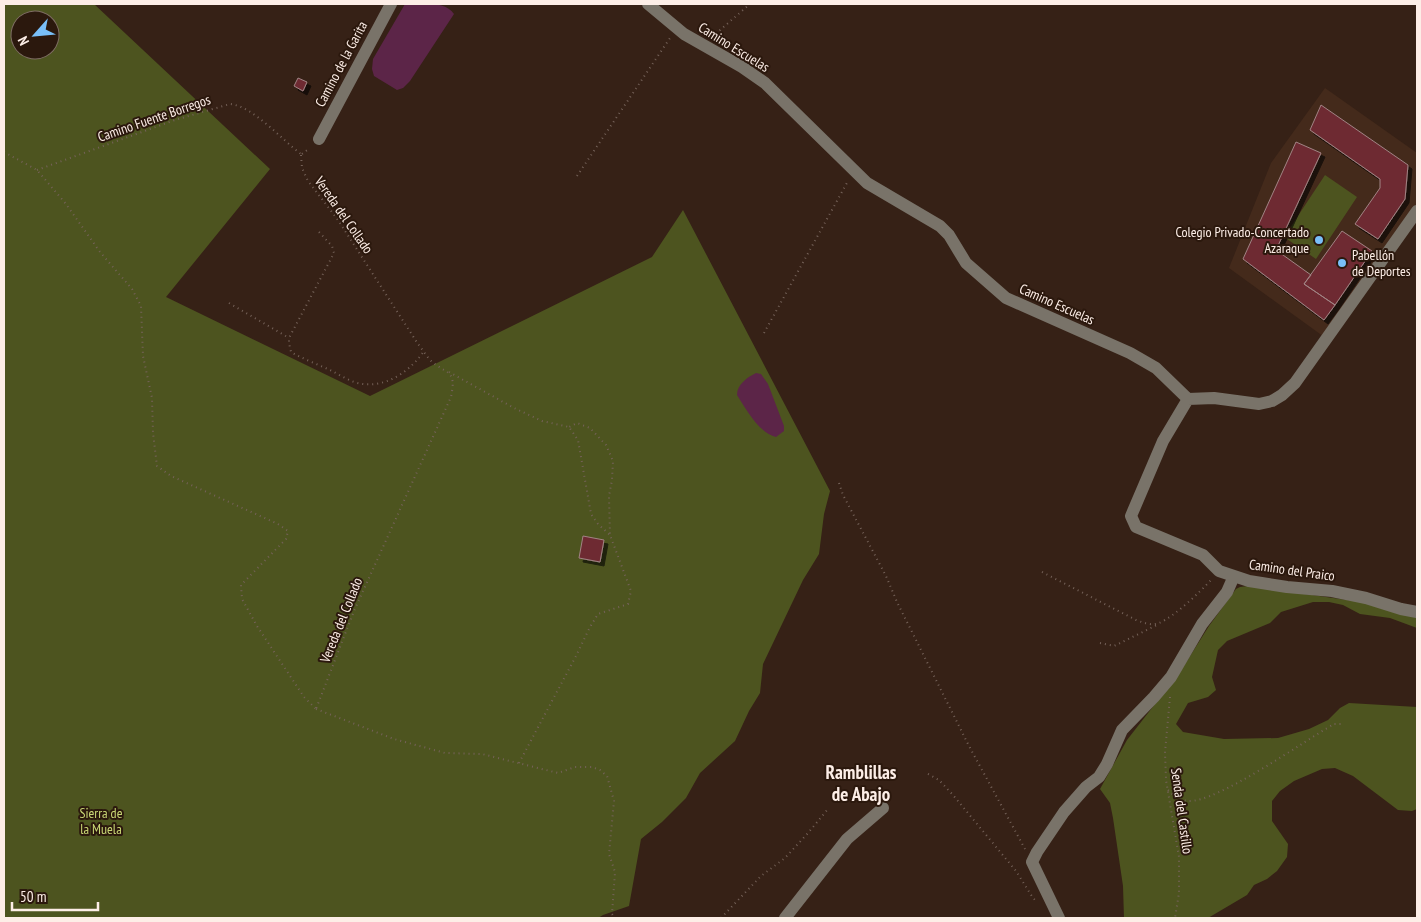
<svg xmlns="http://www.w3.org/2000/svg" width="1421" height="922" viewBox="0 0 1421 922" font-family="'PT Sans Narrow',sans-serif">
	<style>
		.built { fill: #442a1b }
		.green { fill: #4d541f; fill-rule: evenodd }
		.water { fill: #5c2548 }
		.building { fill: #6e2c33; stroke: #a18384; filter: url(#shadow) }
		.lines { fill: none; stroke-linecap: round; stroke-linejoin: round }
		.path { stroke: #756259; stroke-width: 2; stroke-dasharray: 1 4; stroke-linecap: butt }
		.minor { stroke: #797369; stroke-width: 12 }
		.poi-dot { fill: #79bff8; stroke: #2b180d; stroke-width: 2 }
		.labels { text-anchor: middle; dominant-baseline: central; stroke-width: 4; stroke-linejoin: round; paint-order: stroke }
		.street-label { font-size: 14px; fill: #fdeee7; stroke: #2b180d }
		.poi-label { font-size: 14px; fill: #fdeee7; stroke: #2b180d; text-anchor: end }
		.park-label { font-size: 14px; fill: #c9d775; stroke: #2b180d }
		.district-label { font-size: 19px; font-weight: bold; fill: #fdeee7; stroke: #2b180d }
	</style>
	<defs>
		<filter id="shadow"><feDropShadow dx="4" dy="4" stdDeviation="0" flood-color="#0009"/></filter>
	</defs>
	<rect width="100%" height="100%" fill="#362116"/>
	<path class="built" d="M 1325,88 L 1417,153 L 1417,211 L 1327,339 L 1229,268 L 1271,163 Z"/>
	<path class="green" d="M 4,4 L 94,4 L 270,169 L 166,297 L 370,396 L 652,257 L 683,210 L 830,491 L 824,514 L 819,554 L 803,580 L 763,664 L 760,693 L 749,711 L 735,741 L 700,773 L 686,798 L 662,822 L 641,839 L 629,906 L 603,915 L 598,918 L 4,918 ZM 20,20 L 50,20 L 50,50 L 20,50 Z
		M 1325,175 L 1357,197 L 1316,259 L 1284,237 Z
		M 1248,586 L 1361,602 L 1417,615 L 1417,628 L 1390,618 L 1360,614 L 1343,605 L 1329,602 L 1313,602 L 1281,612 L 1270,623 L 1227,641 L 1218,650 L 1212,677 L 1216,690 L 1208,697 L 1188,703 L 1176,724 L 1183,732 L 1224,739 L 1278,738 L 1309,729 L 1328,720 L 1340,708 L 1349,703 L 1417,707 L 1417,809 L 1412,811 L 1398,810 L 1353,776 L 1335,768 L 1322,769 L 1294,781 L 1280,791 L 1272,801 L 1272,821 L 1288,844 L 1287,857 L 1277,871 L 1267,879 L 1254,885 L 1247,895 L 1208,918 L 1124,918 L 1123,886 L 1113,818 L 1110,803 L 1100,789 L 1127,740 L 1180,672 L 1209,626 L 1236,589 L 1240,587 Z"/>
	<path class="water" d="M 405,4 C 420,4 445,0 454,14 L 410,81 L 403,88 L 397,90 L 374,76 L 372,69 L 373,59 Z
		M 756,373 L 761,374 L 768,384 L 784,426 L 784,431 L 776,437 C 758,432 746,409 737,395 C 737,384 748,377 756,373 Z"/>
	<path class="building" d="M 298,78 L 307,82 L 303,91 L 294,86 Z
		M 1321,105 L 1408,165 L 1405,199 L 1378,239 L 1355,224 L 1380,188 L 1380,179 L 1310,130 Z
		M 1296,142 L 1321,153 L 1276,250 L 1311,275 L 1304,284 L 1335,305 L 1324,320 L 1243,259 Z
		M 1342,231 L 1372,251 L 1335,305 L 1304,284 Z
		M 583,536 L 604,540 L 600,562 L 579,558 Z"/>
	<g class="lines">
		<path class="path" d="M 712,37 L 750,4
			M 4,152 L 37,170 L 66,204 L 100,252 L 132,289 L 141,306 L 143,356 L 152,398 L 153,433 L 157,466 L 171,476 L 278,524 L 288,531 L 286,539 L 241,585 L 242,599 L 257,626 L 304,697 L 316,709
			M 302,154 L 310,148
			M 301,155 L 302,168 L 308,181 L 338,220 L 418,344 C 422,349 426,355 430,360 C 446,375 457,368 451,397 L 354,611 L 316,709
			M 37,170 L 175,120 L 230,104 C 253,106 282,140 301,154
			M 577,176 L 670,38
			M 319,232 L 332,246 L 334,253 L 289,338 L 289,343 L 291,352 C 303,359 317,364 330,370 C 338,374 346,379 354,382 C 382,391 409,373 424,351
			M 229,303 L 289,338
			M 764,333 L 848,181
			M 449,372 L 514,408 L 542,421 L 569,427 L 578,440 L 591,514 L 598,524 L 610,535
			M 839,483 L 843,495 L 886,576 L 897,602 L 969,746 L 1025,849
			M 1042,572 L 1136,620 C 1144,623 1152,626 1159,623 C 1174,617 1200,592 1211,580
			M 1100,643 L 1114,646 L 1157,625
			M 1170,697 L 1165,752 L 1166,780 L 1179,857 L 1179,893 L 1175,918
			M 316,709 L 394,739 L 445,753 L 482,754 L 558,773 L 575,767 L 592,767 L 600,770 L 607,776 L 614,801 L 609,854 L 615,872 L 612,914 L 615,918
			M 519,763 L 576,656 L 590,627 L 598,614 L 628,604 L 631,591 L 610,535 L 609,496 L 612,480 L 613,461 L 606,445 L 590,428 L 577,423 L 569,427
			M 928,774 L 939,780 L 953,795 L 1016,871 L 1033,898 L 1037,902
			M 1168,790 C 1174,796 1180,800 1188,801 C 1217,803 1304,741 1334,724 L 1341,724
			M 721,918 L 761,876 L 785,858 L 808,833 L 828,809"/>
		<path class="minor" d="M 648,4 L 684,34 L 742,67 L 765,83 L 867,183 L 940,226 L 949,235 L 966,263 L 1006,298 L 1130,353 L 1156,368 L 1188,399
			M 319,139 L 391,4
			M 1188,399 L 1163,441 L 1131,516 L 1136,527 L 1203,555 L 1219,571 L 1249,581 L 1287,587 L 1332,591 L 1366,598 L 1401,609 L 1417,612
			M 1188,399 L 1214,398 L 1259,404 L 1272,401 L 1282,395 L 1295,383 L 1417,211
			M 785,918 L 847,839 L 883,808
			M 1059,918 L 1032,862 L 1037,852 L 1064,812 L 1086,787 L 1099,777 L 1107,764 L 1122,730 L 1154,697 L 1171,677 L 1202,624 L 1227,592 L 1234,576"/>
	</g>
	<g class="poi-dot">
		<circle cx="1319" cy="240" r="5"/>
		<circle cx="1342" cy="263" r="5"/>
	</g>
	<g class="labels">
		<g class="street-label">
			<text transform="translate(734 47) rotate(32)">Camino Escuelas</text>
			<text transform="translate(341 64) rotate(-62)">Camino de la Garita</text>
			<text transform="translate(154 118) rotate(-19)">Camino Fuente Borregos</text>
			<text transform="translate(344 215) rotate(55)">Vereda del Collado</text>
			<text transform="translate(1057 304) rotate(24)">Camino Escuelas</text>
			<text transform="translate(1292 570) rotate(8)">Camino del Praico</text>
			<text transform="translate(341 620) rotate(-68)">Vereda del Collado</text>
			<text transform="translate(1182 811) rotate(82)">Senda del Castillo</text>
		</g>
		<g class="poi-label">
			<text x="1309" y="232">Colegio Privado-Concertado<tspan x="1309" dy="16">Azaraque</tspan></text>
			<text x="1352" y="255" text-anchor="start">Pabellón<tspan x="1352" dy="16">de Deportes</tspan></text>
		</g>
		<g class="park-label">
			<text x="101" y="813">Sierra de<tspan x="101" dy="16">la Muela</tspan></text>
		</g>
		<g class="district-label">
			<text x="861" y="772">Ramblillas<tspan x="861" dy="22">de Abajo</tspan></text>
		</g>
	</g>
	<rect width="1421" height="922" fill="none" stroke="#fdeee7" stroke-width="10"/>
	<g transform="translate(35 35) rotate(243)"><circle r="24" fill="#2b180d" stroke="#7f6e64"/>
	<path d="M0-4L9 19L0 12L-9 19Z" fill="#79bff8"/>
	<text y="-8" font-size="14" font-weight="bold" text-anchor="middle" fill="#fdeee7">N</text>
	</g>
	<path d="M12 902v8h86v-8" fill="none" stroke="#fdeee7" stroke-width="2.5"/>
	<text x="20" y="902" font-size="15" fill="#fdeee7" stroke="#2b180d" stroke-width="4" paint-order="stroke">50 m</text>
</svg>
